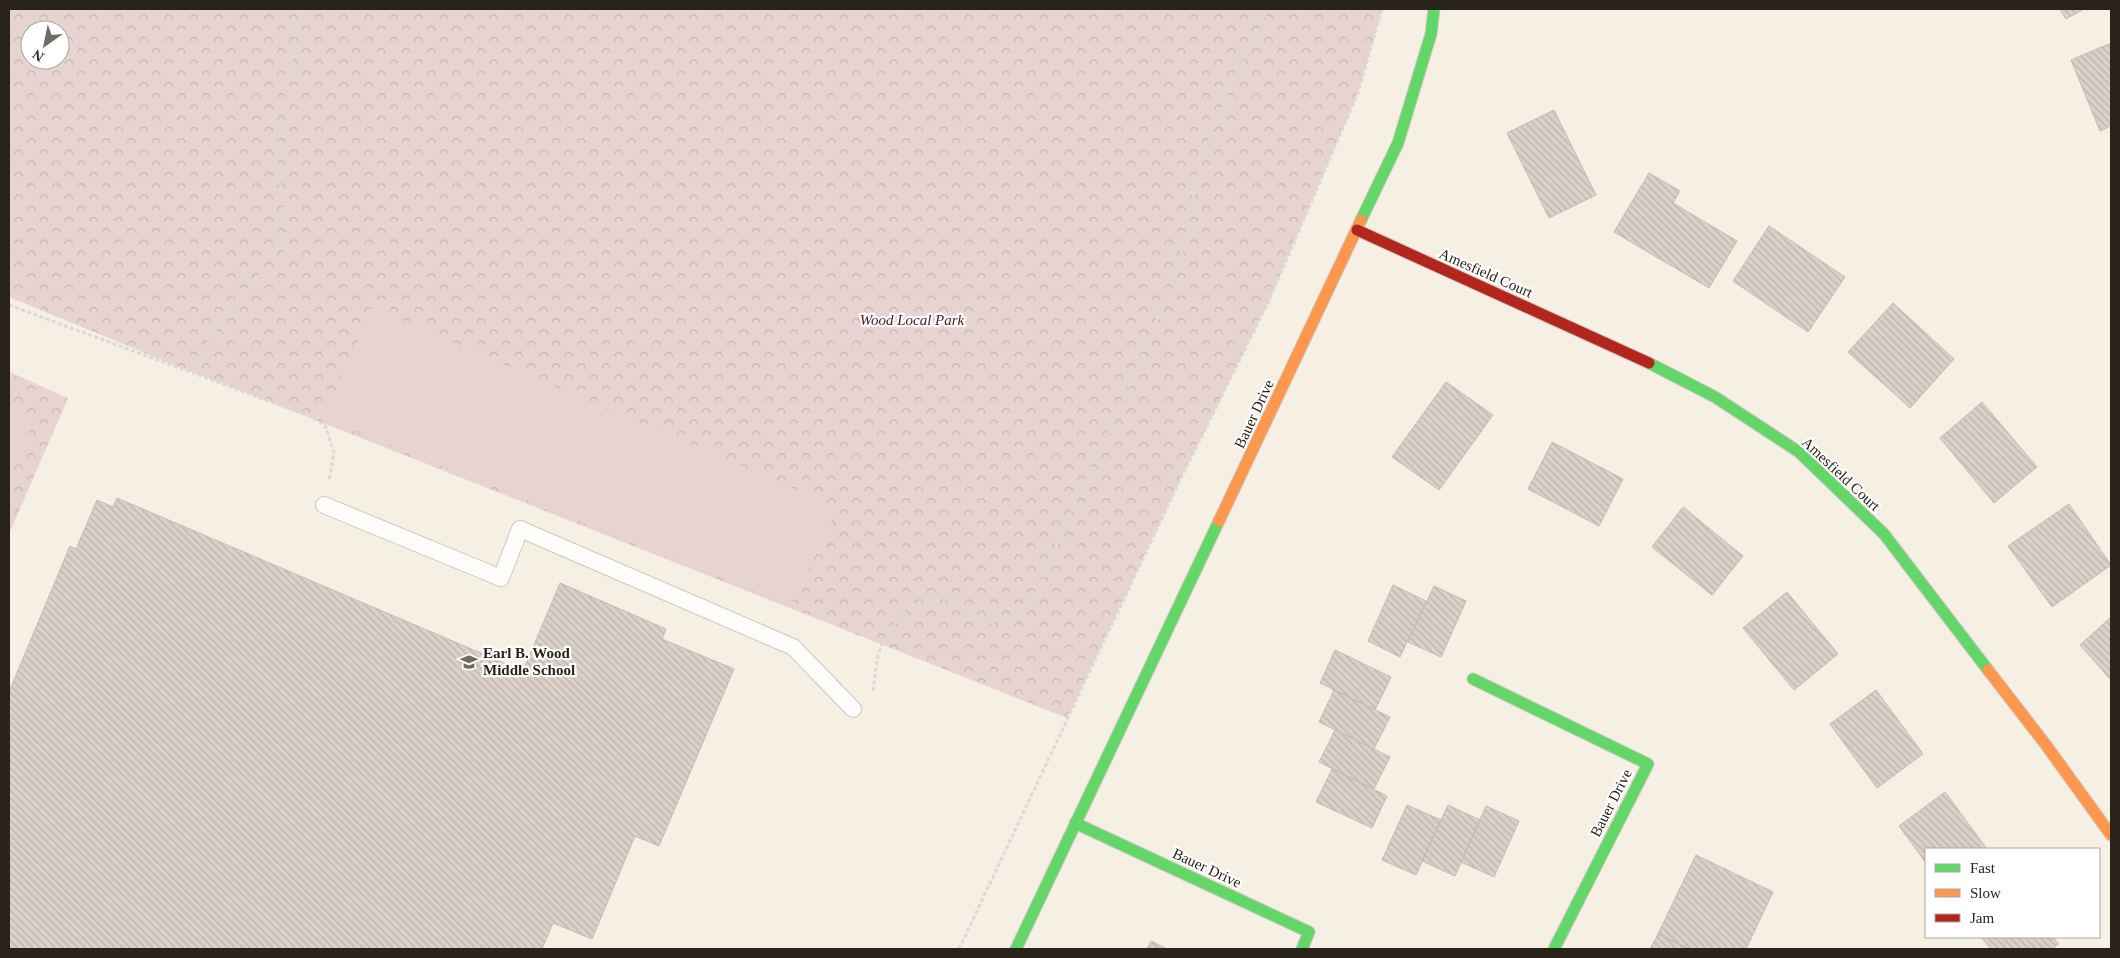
<svg xmlns="http://www.w3.org/2000/svg" width="2120" height="958" viewBox="0 0 2120 958" font-family="Georgia,serif">
	<style>
		.forest { fill: url(#forest-crowns); fill-rule: evenodd }
		.garden { fill: #e7d3cf }
		.building { fill: url(#building-back-hatch); stroke: #c4bcb4 }
		.lines { fill: none; stroke-linecap: round; stroke-linejoin: round }
		.lane-casing { stroke: #cec8be; stroke-width: 18 }
		.fast-casing { stroke: #cec8be; stroke-width: 13 }
		.slow-casing { stroke: #cec8be; stroke-width: 13 }
		.jam-casing { stroke: #cec8be; stroke-width: 13 }
		.path { stroke: #dcdad6; stroke-width: 3; stroke-dasharray: 4 2.5; stroke-linecap: butt }
		.lane { stroke: #fefdfb; stroke-width: 16 }
		.fast { stroke: #63d668; stroke-width: 11 }
		.slow { stroke: #ff974d; stroke-width: 11 }
		.jam { stroke: #b3261e; stroke-width: 11 }
		.labels { text-anchor: middle; dominant-baseline: central; stroke-width: 4.5; stroke-linejoin: round; paint-order: stroke }
		.street-label { font-size: 15px; fill: #292319; stroke: #fff }
		.park-label { font-size: 15px; font-style: italic; fill: #4d1721; stroke: #fff }
		.poi-label { font-size: 15px; font-weight: bold; fill: #292319; stroke: #fff; text-anchor: start }
	</style>
	<defs>
		<pattern id="forest-crowns" width="20" height="18" patternUnits="userSpaceOnUse" patternTransform="scale(1.25)"><rect width="20" height="18" fill="#e7d3cf"/><path d="M2 6a3 3 0 1 1 6 0M12 15a3 3 0 1 1 6 0" fill="none" stroke="#c6b5b1"/></pattern>
		<pattern id="building-back-hatch" width="6" height="6" patternUnits="userSpaceOnUse" patternTransform="scale(1.25)"><rect width="6" height="6" fill="#dbd1c8"/><path d="M-1 5l2 2M0 0l6 6M5-1l2 2" fill="none" stroke="#bcb3ab"/></pattern>
	</defs>
	<rect width="100%" height="100%" fill="#f6efe3"/>
	<path class="forest" d="M 9,9 L 1382,9 L 1358,93 L 1268,303 L 1182,476 L 1067,718 L 235,388 L 189,371 L 9,297 ZM 30,30 L 60,30 L 60,60 L 30,60 Z
		M 9,372 L 68,398 L 9,534 Z"/>
	<path class="garden" d="M 372,308 L 838,508 L 790,606 L 323,418 Z
		M 9,409 L 34,420 L 9,479 Z"/>
	<path class="building" d="M 2060,9 L 2084,9 L 2066,19 Z
		M 2111,43 L 2111,126 L 2100,131 L 2071,60 Z
		M 1554,110 L 1596,195 L 1549,218 L 1507,133 Z
		M 1649,173 L 1680,191 L 1673,203 L 1737,241 L 1709,288 L 1614,232 Z
		M 1769,226 L 1845,277 L 1808,332 L 1733,281 Z
		M 1893,303 L 1954,359 L 1910,408 L 1848,352 Z
		M 1446,382 L 1493,415 L 1439,490 L 1392,457 Z
		M 1982,402 L 2037,467 L 1994,503 L 1940,438 Z
		M 1552,442 L 1623,479 L 1599,526 L 1528,489 Z
		M 117,498 L 523,671 L 560,583 L 666,629 L 662,639 L 734,669 L 659,846 L 635,836 L 592,939 L 553,923 L 542,949 L 9,949 L 9,692 L 70,546 L 76,549 L 97,500 L 113,507 Z
		M 2069,504 L 2111,565 L 2052,607 L 2008,546 Z
		M 1683,507 L 1743,556 L 1712,595 L 1652,547 Z
		M 1393,585 L 1426,601 L 1400,657 L 1368,641 Z
		M 1434,586 L 1466,601 L 1441,657 L 1408,642 Z
		M 1787,592 L 1838,654 L 1794,690 L 1743,628 Z
		M 2111,617 L 2111,680 L 2080,645 Z
		M 1335,650 L 1391,677 L 1375,710 L 1320,683 Z
		M 1334,690 L 1390,717 L 1374,749 L 1319,722 Z
		M 1876,690 L 1923,754 L 1877,788 L 1830,724 Z
		M 1335,730 L 1390,757 L 1374,789 L 1319,762 Z
		M 1332,769 L 1387,796 L 1372,828 L 1316,802 Z
		M 1945,792 L 1987,849 L 1926,849 L 1926,863 L 1899,826 Z
		M 1407,805 L 1441,820 L 1416,875 L 1382,860 Z
		M 1448,805 L 1480,820 L 1455,876 L 1422,861 Z
		M 1486,806 L 1519,821 L 1494,877 L 1461,862 Z
		M 1696,855 L 1773,892 L 1746,949 L 1689,949 L 1658,934 Z
		M 1658,934 L 1689,949 L 1650,949 Z
		M 1981,937 L 2053,937 L 2059,944 L 2051,949 L 1991,949 Z
		M 1151,941 L 1167,949 L 1147,949 Z"/>
	<g class="lines">
		<g class="lane-casing">
			<path id="lane" d="M 324,505 L 501,578 L 520,529 L 793,647 L 853,709"/>
		</g>
		<g class="fast-casing">
			<path id="fast" d="M 1361,220 L 1398,143 L 1431,34 L 1434,9
				M 1649,363 L 1715,397 L 1799,452 L 1884,534 L 1988,670
				M 1473,679 L 1648,764 L 1554,949
				M 1075,823 L 1309,932 L 1302,949
				M 1016,949 L 1219,521"/>
		</g>
		<g class="slow-casing">
			<path id="slow" d="M 1219,521 L 1361,220
				M 1988,670 L 2046,745 L 2111,835"/>
		</g>
		<g class="jam-casing">
			<path id="jam" d="M 1357,230 L 1649,363"/>
		</g>
		<path class="path" d="M 9,305 L 309,416 L 325,425 L 334,453 L 329,480
			M 189,371 L 235,302 L 256,278 L 273,266 L 284,252 L 286,229 L 283,197 L 276,171 L 277,144 L 301,9
			M 873,691 L 877,659 L 885,634 L 903,613 L 919,602 L 937,599 L 995,623 L 1010,622 L 1024,615 L 1034,599 L 1071,510 L 1118,412 L 1173,282 L 1183,248 L 1200,164 L 1237,70 L 1260,31 L 1268,9
			M 959,949 L 1182,476 L 1268,303 L 1358,93 L 1382,9"/>
		<use href="#lane" class="lane"/>
		<use href="#fast" class="fast"/>
		<use href="#slow" class="slow"/>
		<use href="#jam" class="jam"/>
	</g>
	<defs>
		<g id="school-bare" transform="scale(1.35)"><path d="M0-5L7-2L0 1L-7-2ZM-4 1L0 2.5L4 1V4Q0 6-4 4Z" fill="#716a60" stroke="#fff" stroke-width="2.5" paint-order="stroke"/></g>
	</defs>
	<g fill-rule="evenodd">
		<use href="#school-bare" x="469" y="662"/>
	</g>
	<g class="labels">
		<g class="street-label">
			<text transform="translate(1486 273) rotate(24)">Amesfield Court</text>
			<text transform="translate(1254 414) rotate(-65)">Bauer Drive</text>
			<text transform="translate(1841 474) rotate(43)">Amesfield Court</text>
			<text transform="translate(1611 803) rotate(-63)">Bauer Drive</text>
			<text transform="translate(1207 868) rotate(25)">Bauer Drive</text>
		</g>
		<g class="park-label">
			<text x="912" y="320">Wood Local Park</text>
		</g>
		<g class="poi-label">
			<text x="483" y="653">Earl B. Wood<tspan x="483" dy="17">Middle School</tspan></text>
		</g>
	</g>
	<rect width="2120" height="958" fill="none" stroke="#292319" stroke-width="20"/>
	<rect x="1925" y="848" width="175" height="90" fill="#ffffff" stroke="#a9a7a3"/>
	<rect x="1935" y="864" width="25" height="8" fill="#63d668" stroke="#a9a7a3"/>
	<text x="1970" y="873" font-size="15" fill="#292319">Fast</text>
	<rect x="1935" y="889" width="25" height="8" fill="#ff974d" stroke="#a9a7a3"/>
	<text x="1970" y="898" font-size="15" fill="#292319">Slow</text>
	<rect x="1935" y="914" width="25" height="8" fill="#b3261e" stroke="#a9a7a3"/>
	<text x="1970" y="923" font-size="15" fill="#292319">Jam</text>
	<g transform="translate(45 45) rotate(213)"><circle r="24" fill="#ffffff" stroke="#a9a7a3"/>
	<path d="M0-4L9 19L0 12L-9 19Z" fill="#716a60"/>
	<text y="-8" font-size="14" font-weight="bold" text-anchor="middle" fill="#292319">N</text>
	</g>
</svg>
